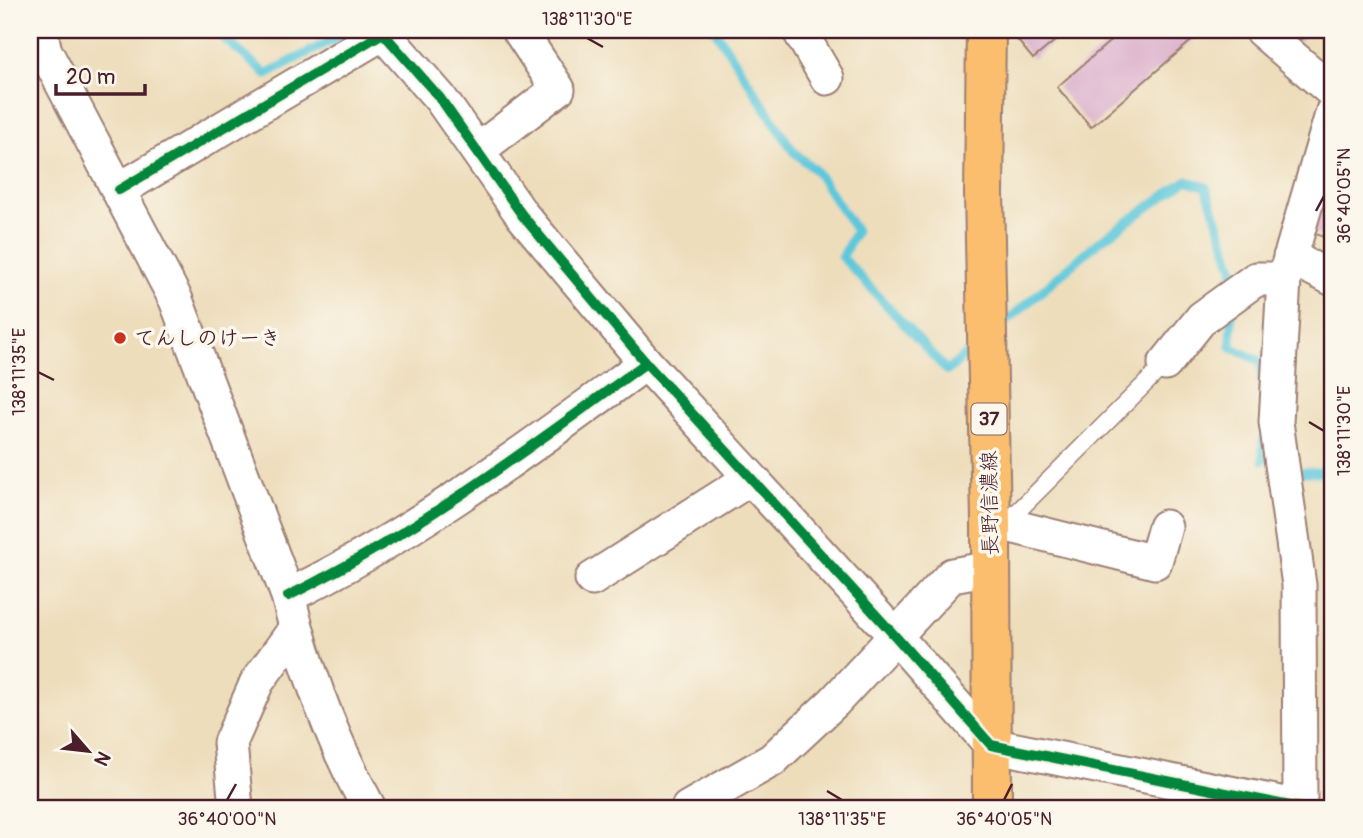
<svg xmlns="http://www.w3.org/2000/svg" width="1363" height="838" viewBox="0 0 1363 838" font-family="Pangolin,'Klee One',sans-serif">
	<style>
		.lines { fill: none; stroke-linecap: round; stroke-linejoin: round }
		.stream { stroke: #5ec7da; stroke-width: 9 }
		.building { fill: #dbb1cd }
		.lane-casing { stroke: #9c7e73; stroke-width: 19 }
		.street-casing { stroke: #9c7e73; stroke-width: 37 }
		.primary-casing { stroke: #9c7e73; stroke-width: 42 }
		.lane { stroke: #fff; stroke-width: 16 }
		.street { stroke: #fff; stroke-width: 33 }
		.primary { stroke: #fabe6e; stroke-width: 38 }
		.cycleway-casing { stroke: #fbf7ec; stroke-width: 15 }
		.cycleway { stroke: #00873e; stroke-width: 10 }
		.ticks { fill: none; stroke: #4a1f2b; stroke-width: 2.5 }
		.poi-dot { fill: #c8321e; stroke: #fbf7ec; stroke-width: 2.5 }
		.labels { text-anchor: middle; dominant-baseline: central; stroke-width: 7; stroke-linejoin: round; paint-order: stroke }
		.shield { fill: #fbf7ec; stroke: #7f6065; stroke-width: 2 }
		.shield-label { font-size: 19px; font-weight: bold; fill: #4a1f2b }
		.poi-label { font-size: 21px; font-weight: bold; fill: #4a1f2b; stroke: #fbf7ec; text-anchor: start }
		.street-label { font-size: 21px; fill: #4a1f2b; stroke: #fbf7ec }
		.neatline { fill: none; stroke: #4a1f2b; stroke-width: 2.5 }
		.ticks-label { font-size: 18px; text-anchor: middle; fill: #4a1f2b }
	</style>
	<rect width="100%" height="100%" fill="#fbf7ec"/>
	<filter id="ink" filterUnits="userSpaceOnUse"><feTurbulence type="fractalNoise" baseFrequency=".0143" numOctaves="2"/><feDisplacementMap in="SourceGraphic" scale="14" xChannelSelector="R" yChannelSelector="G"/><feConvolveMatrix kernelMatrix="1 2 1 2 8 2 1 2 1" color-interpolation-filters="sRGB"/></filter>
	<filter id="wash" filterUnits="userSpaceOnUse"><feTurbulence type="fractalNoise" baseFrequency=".00686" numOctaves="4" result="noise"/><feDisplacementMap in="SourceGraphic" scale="28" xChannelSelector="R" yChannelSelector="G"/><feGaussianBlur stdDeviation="1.57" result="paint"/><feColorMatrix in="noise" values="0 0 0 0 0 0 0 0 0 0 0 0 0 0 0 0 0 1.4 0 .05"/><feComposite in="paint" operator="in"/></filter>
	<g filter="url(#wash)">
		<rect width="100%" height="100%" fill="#edddbb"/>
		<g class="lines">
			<path class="stream" d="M 209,30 L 220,35 L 266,74 L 352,30
				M 715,30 L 793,151 L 816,171 L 856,231 L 842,257 L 947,371 L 968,353
				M 1232,306 L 1231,347 L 1262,362 L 1262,381
				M 1008,320 L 1097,243 L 1187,180 L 1206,187 L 1233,267 L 1233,285
				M 1263,440 L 1263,460
				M 1293,472 L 1333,472"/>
		</g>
		<g id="blocks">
			<path class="building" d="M 1009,30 L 1068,30 L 1033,59 Z
				M 1123,30 L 1204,30 L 1091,127 L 1057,87 Z
				M 1283,30 L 1310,30 L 1297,44 Z
				M 1333,171 L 1333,241 L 1309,231 Z"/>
		</g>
	</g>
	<g filter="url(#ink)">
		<use href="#blocks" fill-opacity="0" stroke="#9c7e73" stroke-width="2"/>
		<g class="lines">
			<g class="lane-casing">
				<path id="lane" d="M 1004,525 L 1165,364"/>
			</g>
			<g class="street-casing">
				<path id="street" d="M 40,30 L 45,51 L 176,300 L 288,596 C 306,669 333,743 369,808
					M 799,30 L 827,78
					M 1261,30 L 1333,92
					M 477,151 L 558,89 L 519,30
					M 119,190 L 383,33 L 440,98 L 522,215 L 646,363 C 530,447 417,533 288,596
					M 1290,257 L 1333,279
					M 646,363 L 896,637 L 991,745 L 1300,807
					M 1165,364 L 1202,318 L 1256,279 L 1284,279
					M 991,521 L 1155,562 L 1165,527
					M 592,579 L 751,478
					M 236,808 L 230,743 L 257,682 L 296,628
					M 688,808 L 772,760 L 834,702 L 952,575 L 991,568
					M 1300,808 L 1299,585 L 1276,422 L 1284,279 L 1333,111"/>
			</g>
			<g class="primary-casing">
				<path id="primary" d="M 986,30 L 984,194 L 991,521 L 992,808"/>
			</g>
			<use href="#lane" class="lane"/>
			<use href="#street" class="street"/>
			<use href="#primary" class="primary"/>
			<g class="cycleway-casing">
				<path id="cycleway" d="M 119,190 L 383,33 L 440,98 L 522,215 L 646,363 C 530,447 417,533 288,596
					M 646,363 L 896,637 L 991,745 L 1300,808"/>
			</g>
			<use href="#cycleway" class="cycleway"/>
		</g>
	</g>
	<path class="ticks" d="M 587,38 L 603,47M 1316,211 L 1324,196M 38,372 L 54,380M 1309,422 L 1324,431M 827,791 L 842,800M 227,800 L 236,784M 1004,800 L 1012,784"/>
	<circle class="poi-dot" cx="120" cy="338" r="7"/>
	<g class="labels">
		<rect class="shield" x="971.5" y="403.5" width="35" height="31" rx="5"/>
		<g class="shield-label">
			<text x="989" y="419">37</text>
		</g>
		<g class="poi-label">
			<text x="134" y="338">てんしのけーき</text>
		</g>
		<g class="street-label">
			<text transform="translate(990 503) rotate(-91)">長野信濃線</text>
		</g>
	</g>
	<rect width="1363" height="838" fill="none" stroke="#fbf7ec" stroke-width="77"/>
	<g transform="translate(88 751) rotate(118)" stroke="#fbf7ec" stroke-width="5" paint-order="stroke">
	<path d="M0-5L12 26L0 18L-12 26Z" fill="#4a1f2b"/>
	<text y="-10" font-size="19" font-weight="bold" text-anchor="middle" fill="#4a1f2b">N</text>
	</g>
	<path d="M56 84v10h89v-10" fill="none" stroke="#4a1f2b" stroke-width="3.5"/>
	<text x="66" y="84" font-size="21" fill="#4a1f2b" stroke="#fbf7ec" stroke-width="5" paint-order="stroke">20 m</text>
	<rect x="38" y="38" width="1286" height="762" class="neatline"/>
	<g class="ticks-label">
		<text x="587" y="25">138°11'30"E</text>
		<text transform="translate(1344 196) rotate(-90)" y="6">36°40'05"N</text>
		<text transform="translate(19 372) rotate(-90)" y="6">138°11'35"E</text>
		<text transform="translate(1344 431) rotate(-90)" y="6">138°11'30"E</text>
		<text x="227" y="825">36°40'00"N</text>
		<text x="842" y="825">138°11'35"E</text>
		<text x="1004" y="825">36°40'05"N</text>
	</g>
</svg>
